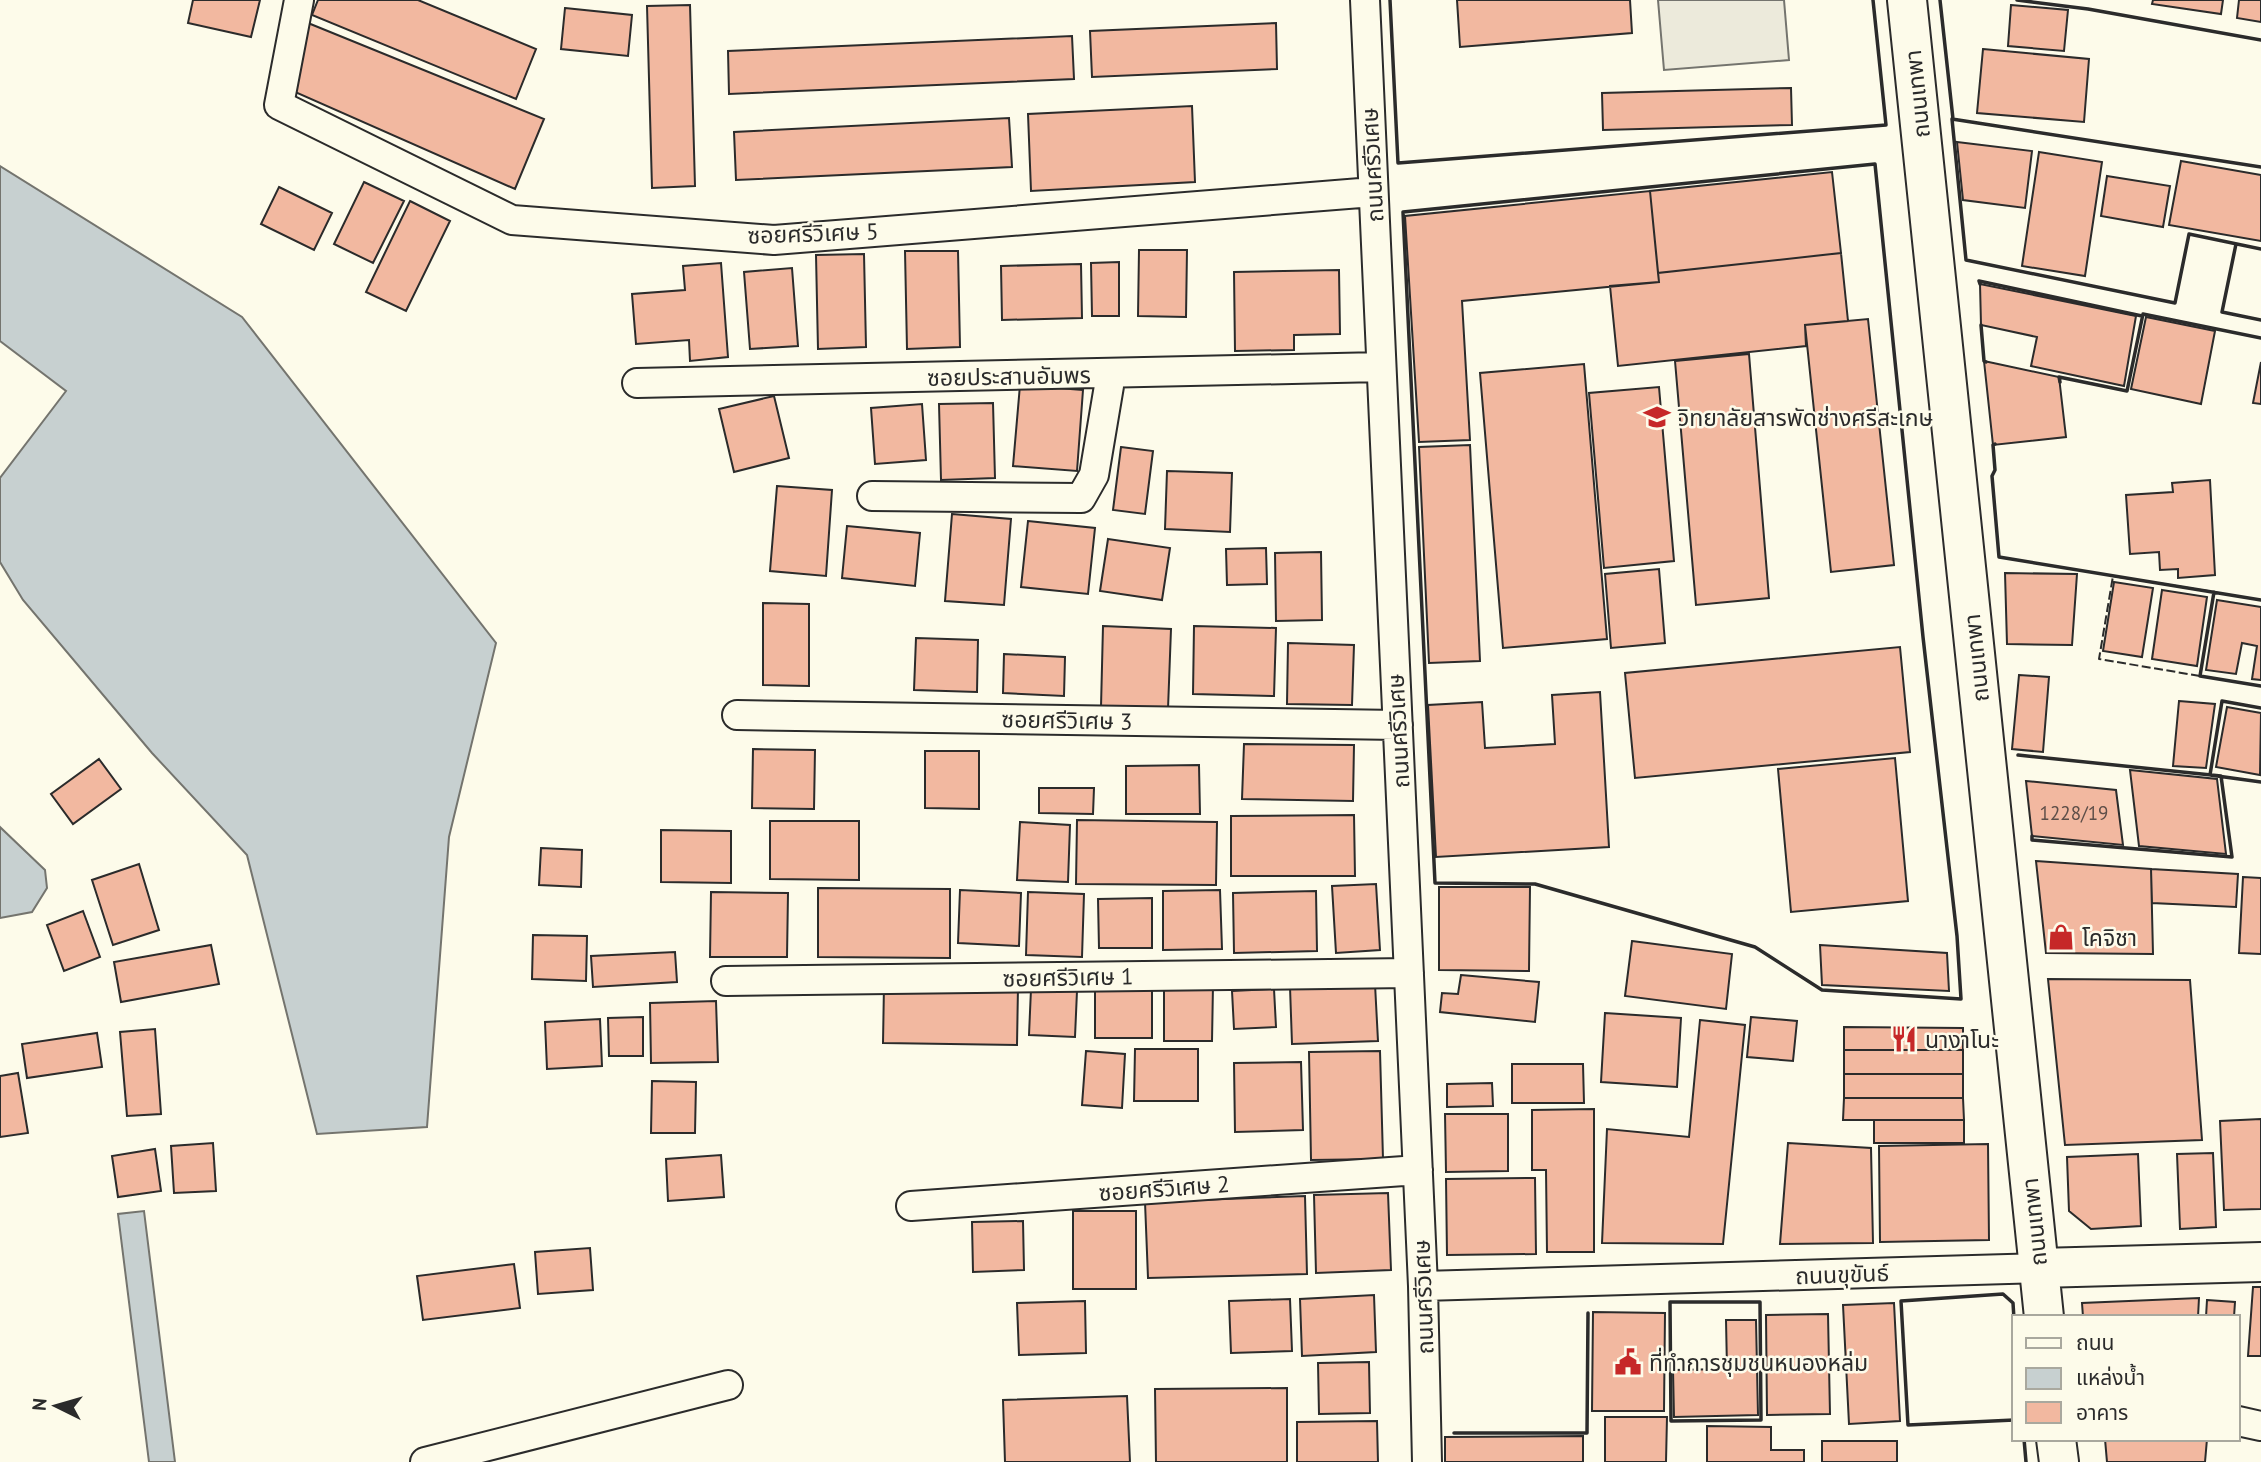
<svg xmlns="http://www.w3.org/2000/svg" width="2261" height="1462" viewBox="0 0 2261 1462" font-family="'PT Sans','Noto Sans Thai',sans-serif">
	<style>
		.parking { fill: #eceadb; stroke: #74746e; stroke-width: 2 }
		.water { fill: #c7d0d0; stroke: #74746e; stroke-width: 2 }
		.building { fill: #f2b8a0; stroke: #2b2b2b; stroke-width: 2 }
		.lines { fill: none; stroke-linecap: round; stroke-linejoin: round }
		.minor-casing { stroke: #2b2b2b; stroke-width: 32 }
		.secondary-casing { stroke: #2b2b2b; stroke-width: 42 }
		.minor { stroke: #fdfbea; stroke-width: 28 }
		.secondary { stroke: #fdfbea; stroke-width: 38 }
		.fence { stroke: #2b2b2b; stroke-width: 2; stroke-dasharray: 9 3.5; stroke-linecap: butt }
		.wall { stroke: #2b2b2b; stroke-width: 3.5 }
		.labels { text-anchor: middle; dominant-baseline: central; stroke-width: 5; stroke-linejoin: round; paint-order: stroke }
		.number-label { font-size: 19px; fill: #5d4e48 }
		.street-label { font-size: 23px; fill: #2b2b2b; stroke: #fdfbea }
		.poi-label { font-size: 23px; fill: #2b2b2b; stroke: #fdfbea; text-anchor: start }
	</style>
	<rect width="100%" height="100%" fill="#fdfbea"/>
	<path class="parking" d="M 1658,0 L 1784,0 L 1789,60 L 1664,70 Z"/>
	<path class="water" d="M 0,166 L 242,317 L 496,643 L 449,837 L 427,1127 L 317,1134 L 247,855 L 152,753 L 23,600 L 0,562 L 0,478 L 66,391 L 0,341 Z
		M 0,827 L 45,870 L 47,888 L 32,912 L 0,918 Z
		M 144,1211 L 175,1462 L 149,1462 L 118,1214 Z"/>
	<path class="building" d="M 193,0 L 260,0 L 251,37 L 188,23 Z
		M 318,0 L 418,0 L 536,49 L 516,99 L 312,15 Z
		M 1457,0 L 1630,0 L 1632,33 L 1460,47 Z
		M 2153,0 L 2223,0 L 2221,14 L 2152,4 Z
		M 2239,0 L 2261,0 L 2261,22 L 2237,18 Z
		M 690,5 L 695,186 L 652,188 L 647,6 Z
		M 2011,5 L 2068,10 L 2064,51 L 2008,46 Z
		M 565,8 L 632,15 L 628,56 L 561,49 Z
		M 308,23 L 544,119 L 515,189 L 295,92 Z
		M 1276,23 L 1277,69 L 1092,77 L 1090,31 Z
		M 1072,36 L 1074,79 L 729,94 L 728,51 Z
		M 1983,49 L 2089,59 L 2084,122 L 1977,113 Z
		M 1791,88 L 1792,125 L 1603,130 L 1602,93 Z
		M 1192,106 L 1195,182 L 1031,191 L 1028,114 Z
		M 1009,118 L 1012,167 L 736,180 L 734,132 Z
		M 1957,142 L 2032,151 L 2025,208 L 1963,200 Z
		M 2039,152 L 2102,162 L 2085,276 L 2022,266 Z
		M 2181,161 L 2261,175 L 2261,241 L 2169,225 Z
		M 1832,172 L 1841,253 L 1658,273 L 1650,191 Z
		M 2107,176 L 2170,186 L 2163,227 L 2101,216 Z
		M 364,182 L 404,201 L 373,263 L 334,244 Z
		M 279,187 L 332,213 L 314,250 L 261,224 Z
		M 1650,191 L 1659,282 L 1462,301 L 1470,440 L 1419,442 L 1405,216 Z
		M 410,201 L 450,221 L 406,311 L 366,292 Z
		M 1139,250 L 1187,250 L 1186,317 L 1138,316 Z
		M 905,251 L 958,251 L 960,347 L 907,349 Z
		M 1841,253 L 1848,321 L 1805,325 L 1806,346 L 1618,366 L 1610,286 L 1659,282 L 1658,273 Z
		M 864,254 L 866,347 L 818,349 L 816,255 Z
		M 1119,262 L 1119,316 L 1092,316 L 1091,263 Z
		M 721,263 L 728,357 L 690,361 L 689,340 L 636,344 L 632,294 L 685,290 L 683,266 Z
		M 1081,264 L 1082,318 L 1002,320 L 1001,266 Z
		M 792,268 L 798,346 L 750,349 L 744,272 Z
		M 1339,270 L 1340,334 L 1294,335 L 1294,350 L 1235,351 L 1234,272 Z
		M 1980,284 L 2136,316 L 2124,386 L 2031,366 L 2037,337 L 1981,325 Z
		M 2146,317 L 2215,331 L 2201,404 L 2131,389 Z
		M 1868,319 L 1894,565 L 1831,572 L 1805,325 Z
		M 1749,354 L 1769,598 L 1696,605 L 1675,361 Z
		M 1984,361 L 2059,377 L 2066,437 L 1993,445 Z
		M 2261,362 L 2261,404 L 2253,403 Z
		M 1584,364 L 1607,639 L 1503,648 L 1480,373 Z
		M 1020,385 L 1083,390 L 1077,471 L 1013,466 Z
		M 1659,387 L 1674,561 L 1604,568 L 1589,393 Z
		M 774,396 L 789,458 L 734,472 L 719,409 Z
		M 993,403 L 995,478 L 941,480 L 939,404 Z
		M 922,404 L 926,460 L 875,464 L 871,408 Z
		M 1470,445 L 1480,661 L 1429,663 L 1419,447 Z
		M 1121,447 L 1153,451 L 1145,514 L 1113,510 Z
		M 1167,471 L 1232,473 L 1230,532 L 1165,529 Z
		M 2210,480 L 2215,575 L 2178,578 L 2178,569 L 2160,570 L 2159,552 L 2130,554 L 2126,495 L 2173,492 L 2172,483 Z
		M 777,486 L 832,490 L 826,576 L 770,571 Z
		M 952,514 L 1011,519 L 1004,605 L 945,601 Z
		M 1028,521 L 1095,528 L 1088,594 L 1021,587 Z
		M 847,526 L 920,533 L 915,586 L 842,578 Z
		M 1108,539 L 1170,548 L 1162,600 L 1100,591 Z
		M 1266,548 L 1267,584 L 1227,585 L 1226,549 Z
		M 1321,552 L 1322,620 L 1276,621 L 1275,553 Z
		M 1659,569 L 1665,643 L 1611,648 L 1605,574 Z
		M 2005,573 L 2077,574 L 2072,645 L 2007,644 Z
		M 2114,582 L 2153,588 L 2142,657 L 2103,651 Z
		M 2162,590 L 2207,597 L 2197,666 L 2152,659 Z
		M 2217,600 L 2261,607 L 2261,680 L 2252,679 L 2257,646 L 2242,643 L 2236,674 L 2206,670 Z
		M 763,603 L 809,604 L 809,686 L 763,685 Z
		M 1103,626 L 1171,629 L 1168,709 L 1101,707 Z
		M 1194,626 L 1276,628 L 1274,696 L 1193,694 Z
		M 916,638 L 978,640 L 977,692 L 914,690 Z
		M 1288,643 L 1354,645 L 1352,705 L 1287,704 Z
		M 1900,647 L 1910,752 L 1635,778 L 1625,673 Z
		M 1004,654 L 1065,657 L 1064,696 L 1003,693 Z
		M 2019,675 L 2049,677 L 2043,752 L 2012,749 Z
		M 1600,692 L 1609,847 L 1436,857 L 1428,705 L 1482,702 L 1485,748 L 1555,744 L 1552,695 Z
		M 2179,701 L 2215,704 L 2206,768 L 2173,766 Z
		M 2227,707 L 2261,713 L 2260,775 L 2216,767 Z
		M 1244,744 L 1354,745 L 1353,801 L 1242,799 Z
		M 753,749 L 815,750 L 814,809 L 752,808 Z
		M 925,751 L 979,751 L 979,809 L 925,808 Z
		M 1895,758 L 1908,901 L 1791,912 L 1778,769 Z
		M 99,759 L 121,789 L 73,824 L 51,794 Z
		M 1199,765 L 1200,814 L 1126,814 L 1126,766 Z
		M 2130,770 L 2217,779 L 2226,854 L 2139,846 Z
		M 2026,781 L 2116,790 L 2123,845 L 2032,836 Z
		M 1039,788 L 1094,788 L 1093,814 L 1039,813 Z
		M 1354,815 L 1355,876 L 1231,876 L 1231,816 Z
		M 1077,820 L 1217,822 L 1216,885 L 1076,884 Z
		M 770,821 L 859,821 L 859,880 L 770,879 Z
		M 1020,822 L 1070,825 L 1068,882 L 1017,880 Z
		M 661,830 L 731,831 L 731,883 L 661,882 Z
		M 541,848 L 582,850 L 581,887 L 539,885 Z
		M 2036,861 L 2151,869 L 2153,954 L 2046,953 Z
		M 139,864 L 159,930 L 113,945 L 92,880 Z
		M 2151,869 L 2238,874 L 2236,907 L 2152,903 Z
		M 2243,877 L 2261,878 L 2261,954 L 2239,953 Z
		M 1376,884 L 1380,950 L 1336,953 L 1332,886 Z
		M 1439,887 L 1530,887 L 1529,971 L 1439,970 Z
		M 818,888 L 950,889 L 950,958 L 818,957 Z
		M 960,890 L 1021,893 L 1019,946 L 958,943 Z
		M 1220,890 L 1222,949 L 1163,950 L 1163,891 Z
		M 1316,891 L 1317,951 L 1234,953 L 1233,893 Z
		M 711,892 L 788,893 L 787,957 L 710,957 Z
		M 1028,892 L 1084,894 L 1082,957 L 1026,955 Z
		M 1152,898 L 1152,948 L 1099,948 L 1098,899 Z
		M 83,911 L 100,957 L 64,971 L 47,925 Z
		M 533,935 L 587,936 L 586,981 L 532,979 Z
		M 1632,941 L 1732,954 L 1726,1009 L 1625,996 Z
		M 211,945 L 219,984 L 121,1002 L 114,962 Z
		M 1820,945 L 1947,953 L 1949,991 L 1822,985 Z
		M 675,952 L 677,982 L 593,987 L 591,956 Z
		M 1461,975 L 1539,982 L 1535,1022 L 1440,1012 L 1442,993 L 1458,994 Z
		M 2048,979 L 2190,980 L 2202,1140 L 2065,1145 Z
		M 1095,984 L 1152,985 L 1152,1038 L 1095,1038 Z
		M 1375,984 L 1378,1041 L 1292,1044 L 1290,987 Z
		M 884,985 L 1018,987 L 1017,1045 L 883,1043 Z
		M 1164,985 L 1213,985 L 1212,1041 L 1164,1041 Z
		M 1031,989 L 1077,991 L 1075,1037 L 1029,1035 Z
		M 1274,989 L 1276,1027 L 1234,1029 L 1232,991 Z
		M 716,1001 L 718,1062 L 651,1063 L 650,1003 Z
		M 1605,1013 L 1681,1018 L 1677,1087 L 1601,1082 Z
		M 643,1017 L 643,1056 L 609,1056 L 608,1018 Z
		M 1751,1017 L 1797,1021 L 1793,1061 L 1747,1057 Z
		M 600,1019 L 602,1066 L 547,1069 L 545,1022 Z
		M 1700,1020 L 1745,1025 L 1723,1244 L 1602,1243 L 1607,1129 L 1689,1137 Z
		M 1844,1027 L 1963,1028 L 1963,1050 L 1844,1050 Z
		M 155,1029 L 161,1114 L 127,1116 L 120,1032 Z
		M 97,1033 L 102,1067 L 27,1078 L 22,1044 Z
		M 1135,1049 L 1198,1049 L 1198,1101 L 1134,1101 Z
		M 1844,1050 L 1963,1050 L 1963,1074 L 1844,1074 Z
		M 1086,1051 L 1125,1054 L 1122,1108 L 1082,1105 Z
		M 1380,1051 L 1383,1159 L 1311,1160 L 1309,1052 Z
		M 1301,1062 L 1303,1130 L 1235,1132 L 1234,1063 Z
		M 1512,1064 L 1583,1064 L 1584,1103 L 1512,1103 Z
		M 18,1073 L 28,1133 L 0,1137 L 0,1076 Z
		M 1844,1074 L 1963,1074 L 1963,1098 L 1844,1098 Z
		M 652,1081 L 696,1082 L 695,1133 L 651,1133 Z
		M 1492,1083 L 1493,1106 L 1447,1107 L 1447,1084 Z
		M 1844,1098 L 1963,1098 L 1964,1120 L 1843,1120 Z
		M 1594,1109 L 1594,1252 L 1547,1252 L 1546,1170 L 1532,1170 L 1532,1110 Z
		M 1445,1114 L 1508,1114 L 1508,1171 L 1446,1172 Z
		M 2261,1119 L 2261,1209 L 2224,1210 L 2220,1121 Z
		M 1874,1120 L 1964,1120 L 1964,1143 L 1874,1143 Z
		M 213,1143 L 216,1191 L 174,1193 L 171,1146 Z
		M 1788,1143 L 1871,1148 L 1873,1243 L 1780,1244 Z
		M 1988,1144 L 1989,1240 L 1880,1242 L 1879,1146 Z
		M 155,1149 L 161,1191 L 118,1197 L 112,1156 Z
		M 2213,1153 L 2216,1227 L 2180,1229 L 2177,1154 Z
		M 2138,1154 L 2141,1226 L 2091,1229 L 2069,1211 L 2067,1157 Z
		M 721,1155 L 724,1197 L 668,1201 L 666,1159 Z
		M 1535,1178 L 1536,1254 L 1447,1255 L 1446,1179 Z
		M 1388,1193 L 1391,1270 L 1316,1273 L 1314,1195 Z
		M 1305,1196 L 1307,1274 L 1148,1278 L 1145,1202 Z
		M 1073,1211 L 1136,1211 L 1136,1289 L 1073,1289 Z
		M 1023,1221 L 1024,1270 L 973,1272 L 972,1222 Z
		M 590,1248 L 593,1290 L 538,1294 L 535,1252 Z
		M 514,1264 L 520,1308 L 423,1320 L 417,1276 Z
		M 2253,1287 L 2261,1287 L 2261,1356 L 2248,1356 Z
		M 1374,1295 L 1376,1352 L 1302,1356 L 1300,1299 Z
		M 2199,1298 L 2198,1317 L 2083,1317 L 2082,1303 Z
		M 1290,1299 L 1292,1351 L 1231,1353 L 1229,1301 Z
		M 2207,1300 L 2235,1302 L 2234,1317 L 2206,1317 Z
		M 1085,1301 L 1086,1353 L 1019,1355 L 1017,1303 Z
		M 1894,1303 L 1900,1421 L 1849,1424 L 1843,1305 Z
		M 1593,1312 L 1665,1313 L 1664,1411 L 1592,1411 Z
		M 1828,1314 L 1830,1414 L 1767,1415 L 1766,1315 Z
		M 1726,1320 L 1756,1320 L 1758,1415 L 1674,1417 L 1673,1370 L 1727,1369 Z
		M 1369,1362 L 1370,1413 L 1319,1414 L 1318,1363 Z
		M 1287,1388 L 1287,1462 L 1156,1462 L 1155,1389 Z
		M 1127,1396 L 1130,1462 L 1005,1462 L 1003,1400 Z
		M 1605,1417 L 1667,1417 L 1666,1462 L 1605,1462 Z
		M 1377,1421 L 1378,1462 L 1297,1462 L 1297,1422 Z
		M 1707,1426 L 1771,1427 L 1771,1450 L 1804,1450 L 1804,1462 L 1707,1462 Z
		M 1583,1436 L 1583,1462 L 1445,1462 L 1445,1437 Z
		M 2105,1439 L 2207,1439 L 2205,1462 L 2107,1462 Z
		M 1822,1441 L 1897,1441 L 1897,1462 L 1822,1462 Z"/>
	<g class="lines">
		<g class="minor-casing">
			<path id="minor" d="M 299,0 L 279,105 L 512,220 L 774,240 L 1373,192
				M 1365,0 L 1423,1286 L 1427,1462
				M 637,383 L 1381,367
				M 872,496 L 1081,498 L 1094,475 L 1111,374
				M 737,715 L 1398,725
				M 726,981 L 1409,973
				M 911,1206 L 1418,1170
				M 1423,1286 L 2039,1268
				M 2238,1421 L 2261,1426
				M 425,1462 L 728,1385"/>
		</g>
		<g class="secondary-casing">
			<path id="secondary" d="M 1907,0 L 2044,1317
				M 2039,1268 L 2261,1262
				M 2056,1439 L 2059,1462"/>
		</g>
		<use href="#minor" class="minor"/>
		<use href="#secondary" class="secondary"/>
		<path class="fence" d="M 2113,576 L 2214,592 L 2200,676 L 2099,659 Z"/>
		<path class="wall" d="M 1390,0 L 1398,163 L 1886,125 L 1873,0
			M 1940,0 L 1953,119
			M 2017,0 L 2088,9 L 2261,40
			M 1875,164 L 1923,637 L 1957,936 L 1961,999 L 1822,990 L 1755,947 L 1535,884 L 1435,883 L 1403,212 Z
			M 2261,167 L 1952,119 L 1966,260 L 2175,303 L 2189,234 L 2261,249
			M 2236,244 L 2222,312 L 2261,320
			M 1980,284 L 1979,281 L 2142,316
			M 1981,325 L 1984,361 L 1986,362
			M 2060,382 L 2059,377 L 2127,391 L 2143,314 L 2261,338
			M 1995,444 L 1993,445 L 1995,470 L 1992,476 L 1999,557 L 2261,600
			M 2216,593 L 2214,592 L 2200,676 L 2261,686
			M 2261,708 L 2222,701 L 2210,775 L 2261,782
			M 2018,755 L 2221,776 L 2232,857 L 2032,840 L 2032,836
			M 1670,1302 L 1760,1302 L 1761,1420 L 1671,1421 Z
			M 2014,1319 L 2013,1303 L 2003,1294 L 1901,1301 L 1908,1425 L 2014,1420
			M 1454,1433 L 1587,1433 L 1588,1313
			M 2024,1439 L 2026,1462"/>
	</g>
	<defs>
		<g id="university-bare" transform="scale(2.1)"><path d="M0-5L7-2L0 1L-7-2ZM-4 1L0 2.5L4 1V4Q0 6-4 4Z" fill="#c62828" stroke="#fdfbea" stroke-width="2.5" paint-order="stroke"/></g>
		<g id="shop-bare" transform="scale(2.1)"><path d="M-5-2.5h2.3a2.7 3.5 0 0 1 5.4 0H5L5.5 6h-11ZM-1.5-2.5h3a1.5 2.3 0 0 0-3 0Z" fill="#c62828" stroke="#fdfbea" stroke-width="2.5" paint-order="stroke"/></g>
		<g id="restaurant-bare" transform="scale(2.1)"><path d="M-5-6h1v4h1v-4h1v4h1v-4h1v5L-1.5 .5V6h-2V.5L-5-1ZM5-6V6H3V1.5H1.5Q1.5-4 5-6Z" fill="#c62828" stroke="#fdfbea" stroke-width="2.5" paint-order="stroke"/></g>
		<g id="civic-bare" transform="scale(2.1)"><path d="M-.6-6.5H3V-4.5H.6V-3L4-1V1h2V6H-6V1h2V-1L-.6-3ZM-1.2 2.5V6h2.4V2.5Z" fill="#c62828" stroke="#fdfbea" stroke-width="2.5" paint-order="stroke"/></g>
	</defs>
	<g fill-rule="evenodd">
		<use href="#university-bare" x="1657" y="417"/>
		<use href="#shop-bare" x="2061" y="937"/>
		<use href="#restaurant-bare" x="1904" y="1039"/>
		<use href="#civic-bare" x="1628" y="1362"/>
	</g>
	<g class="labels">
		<g class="number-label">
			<text x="2074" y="813">1228/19</text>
		</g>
		<g class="street-label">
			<text transform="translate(1917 94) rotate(-96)">ถนนเทพา</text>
			<text transform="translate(1372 165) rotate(-93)">ถนนศรีวิเศษ</text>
			<text transform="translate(813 233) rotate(-2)">ซอยศรีวิเศษ 5</text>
			<text transform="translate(1009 376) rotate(-1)">ซอยประสานอัมพร</text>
			<text transform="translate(1976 658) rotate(-96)">ถนนเทพา</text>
			<text transform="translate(1067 720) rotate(1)">ซอยศรีวิเศษ 3</text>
			<text transform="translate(1398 731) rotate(-93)">ถนนศรีวิเศษ</text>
			<text transform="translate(1068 977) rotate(-1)">ซอยศรีวิเศษ 1</text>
			<text transform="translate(1164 1188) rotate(-4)">ซอยศรีวิเศษ 2</text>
			<text transform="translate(2034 1222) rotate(-96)">ถนนเทพา</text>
			<text transform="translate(1842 1274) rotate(-2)">ถนนขุขันธ์</text>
			<text transform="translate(1423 1297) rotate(-92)">ถนนศรีวิเศษ</text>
		</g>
		<g class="poi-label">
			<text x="1678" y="417">วิทยาลัยสารพัดช่างศรีสะเกษ</text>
			<text x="2082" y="937">โคจิชา</text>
			<text x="1925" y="1039">นางาโนะ</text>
			<text x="1649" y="1362">ที่ทำการชุมชนหนองหล่ม</text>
		</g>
	</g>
	<rect x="2012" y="1315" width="228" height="126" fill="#fdfbea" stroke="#a9a89e" stroke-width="2"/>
	<rect x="2026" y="1338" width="35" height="10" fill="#fdfbea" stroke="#a9a89e" stroke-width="2"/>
	<text x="2076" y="1350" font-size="21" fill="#2b2b2b">ถนน</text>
	<rect x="2026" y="1368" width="35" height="21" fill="#c7d0d0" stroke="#a9a89e" stroke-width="2"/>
	<text x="2076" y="1385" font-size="21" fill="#2b2b2b">แหล่งน้ำ</text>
	<rect x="2026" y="1402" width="35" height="21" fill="#f2b8a0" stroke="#a9a89e" stroke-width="2"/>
	<text x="2076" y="1420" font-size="21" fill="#2b2b2b">อาคาร</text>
	<g transform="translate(56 1406) rotate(275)" stroke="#fdfbea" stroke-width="5" paint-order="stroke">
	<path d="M0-5L12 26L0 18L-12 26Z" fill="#2b2b2b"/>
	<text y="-10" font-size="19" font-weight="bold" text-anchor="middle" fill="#2b2b2b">N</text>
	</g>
</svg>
